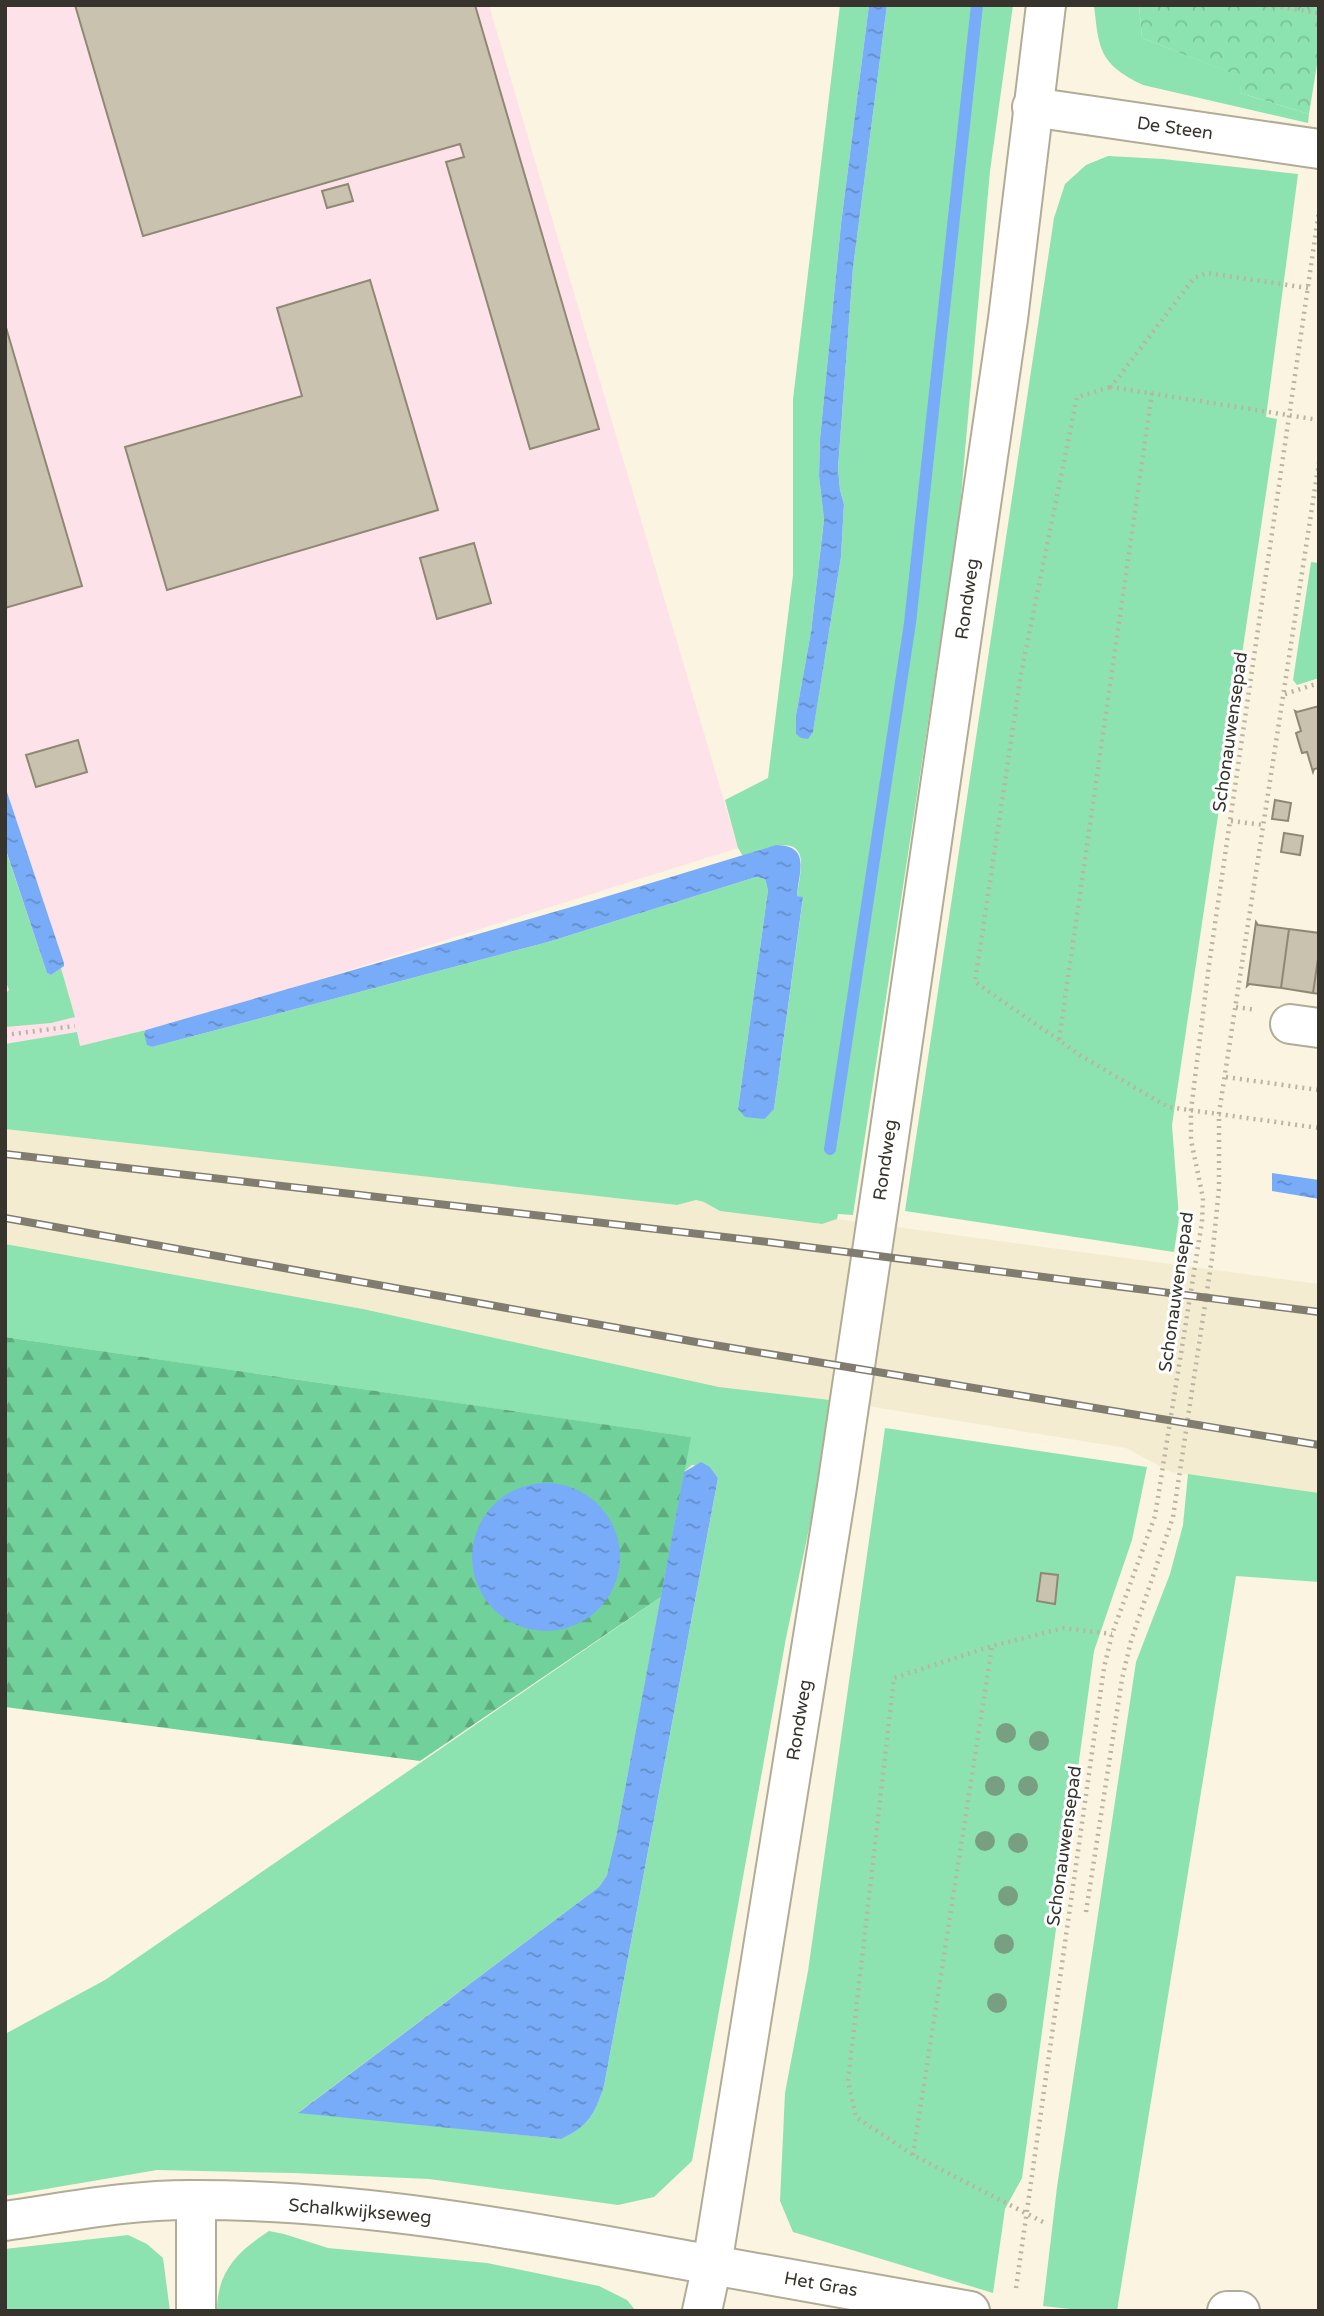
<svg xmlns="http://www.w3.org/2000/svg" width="1324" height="2316" viewBox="0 0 1324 2316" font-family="'Varela Round',sans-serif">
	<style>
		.built { fill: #f4ecd0 }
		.industrial { fill: #fde3e9 }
		.green { fill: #8ce3af }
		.forest { fill: url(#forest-firs) }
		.park { fill: url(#park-crowns) }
		.water { fill: url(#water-ripples) }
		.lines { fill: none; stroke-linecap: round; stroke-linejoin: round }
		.stream { stroke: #78acf8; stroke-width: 12 }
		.building { fill: #c8c2ae; stroke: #8e8875; stroke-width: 2 }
		.street-casing { stroke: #b1ac98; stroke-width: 42 }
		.secondary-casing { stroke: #b1ac98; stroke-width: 42 }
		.path { stroke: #b9b4a4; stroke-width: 4.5; stroke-dasharray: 2 5; stroke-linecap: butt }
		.street { stroke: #fff; stroke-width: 38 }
		.secondary { stroke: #fff; stroke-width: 38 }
		.rail-casing { stroke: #807c70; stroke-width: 8 }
		.rail { stroke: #fff; stroke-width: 5; stroke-dasharray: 16; stroke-linecap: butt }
		.tree { fill: #799f82 }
		.labels { text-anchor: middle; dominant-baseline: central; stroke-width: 6; stroke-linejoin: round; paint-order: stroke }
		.street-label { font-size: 18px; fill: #36342c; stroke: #fff }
	</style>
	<defs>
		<pattern id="forest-firs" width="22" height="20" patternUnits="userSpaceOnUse" patternTransform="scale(1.75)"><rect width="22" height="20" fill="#70d29a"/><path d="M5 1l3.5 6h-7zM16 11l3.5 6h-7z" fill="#5dab7e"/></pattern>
		<pattern id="park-crowns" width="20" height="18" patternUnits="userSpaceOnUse" patternTransform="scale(1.75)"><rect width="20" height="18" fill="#8ce3af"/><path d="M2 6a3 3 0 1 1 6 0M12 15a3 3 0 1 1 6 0" fill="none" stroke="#79c397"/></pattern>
		<pattern id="water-ripples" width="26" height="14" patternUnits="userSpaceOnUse" patternTransform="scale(1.75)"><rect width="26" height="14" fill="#78acf8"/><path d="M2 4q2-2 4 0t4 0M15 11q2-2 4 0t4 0" fill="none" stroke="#638dc9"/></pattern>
	</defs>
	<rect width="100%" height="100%" fill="#fbf4e0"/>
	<path class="built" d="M 5,1129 L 677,1205 L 696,1200 L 704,1202 L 720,1211 L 822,1224 L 837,1219 L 1319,1284 L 1319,1493 L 1171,1472 L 1126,1448 L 830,1400 L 719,1387 L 363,1309 L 5,1244 Z"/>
	<path class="industrial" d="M 5,5 L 489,5 L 738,848 L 137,1037 L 88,1049 L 5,1052 Z"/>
	<path class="green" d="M 840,5 L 869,5 L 841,224 L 820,439 L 819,476 L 824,518 L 811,632 L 796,715 L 813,731 L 841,557 L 844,504 L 840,490 L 838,468 L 853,268 L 887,5 L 1013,5 L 990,171 L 959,519 L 853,1215 L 838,1214 L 837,1219 L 822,1224 L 720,1211 L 704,1202 L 696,1200 L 677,1205 L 5,1129 L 5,1044 L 77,1032 L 80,1046 L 146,1030 L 144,1033 L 148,1045 L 152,1047 L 548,942 L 756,877 L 765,879 L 768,890 L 738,1109 L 765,1119 L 774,1109 L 803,898 L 797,896 C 798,886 803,865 800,856 C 795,834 755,852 743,856 L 738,848 L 725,800 L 768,778 L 793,575 L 793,399 Z
		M 1094,5 L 1139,5 L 1142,38 L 1242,77 L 1240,93 L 1309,114 L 1308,123 L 1143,85 C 1100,64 1099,51 1094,5 Z
		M 1108,156 L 1163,159 L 1298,174 L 1266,417 L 1277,419 L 1172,1125 L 1179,1218 L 1174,1252 L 905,1211 L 1054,218 L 1065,184 L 1086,165 Z
		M 1311,562 L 1319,563 L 1319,678 L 1297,685 L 1293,680 Z
		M 5,848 L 47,973 L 51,975 L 61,968 L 75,1017 L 51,1023 L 5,1027 L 5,994 L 9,990 L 5,979 Z
		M 5,1244 L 363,1309 L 719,1387 L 830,1400 L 818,1486 L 786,1638 L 692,2161 L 654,2197 L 618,2205 L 429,2179 L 293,2173 L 157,2170 L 5,2196 L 5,2034 L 105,1980 L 661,1597 L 612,1859 L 607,1875 L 599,1887 L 299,2112 L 561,2139 C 591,2124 593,2116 604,2086 L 718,1478 L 710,1467 L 692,1465 L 684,1472 L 690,1437 L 5,1337 Z
		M 885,1428 L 1147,1467 L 1132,1540 L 1094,1651 L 1022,2178 L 1005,2209 L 993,2293 L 793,2232 L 780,2201 L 785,2093 L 808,1971 Z
		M 1188,1474 L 1319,1493 L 1319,1582 L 1236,1576 L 1117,2311 L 1088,2311 L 1043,2306 L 1057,2187 L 1136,1662 L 1170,1574 L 1183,1525 Z
		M 269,2231 L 284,2234 L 328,2248 L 487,2263 L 599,2286 L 627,2300 L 636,2311 L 217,2311 C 217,2271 238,2251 269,2231 Z
		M 128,2235 L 147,2244 L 163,2258 L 170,2311 L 5,2311 L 5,2249 Z"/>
	<path class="forest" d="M 5,1337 L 691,1437 L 661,1597 L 420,1761 L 5,1707 Z"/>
	<path class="park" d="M 1139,5 L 1319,5 L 1319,52 L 1309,114 L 1240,93 L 1241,77 L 1142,38 Z"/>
	<path class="water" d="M 869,5 L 887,5 L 853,268 L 838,468 L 840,490 L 844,504 L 841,557 L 813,732 L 808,739 L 801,738 L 796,734 L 796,715 L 811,632 L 824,519 L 819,476 L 820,439 L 841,224 Z
		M 5,786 L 64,963 L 64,966 L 51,975 L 47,973 L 5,847 Z
		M 776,845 C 811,846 799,870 797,896 L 803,897 L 774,1109 L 765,1119 L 745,1117 L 738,1109 L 768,890 L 765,879 L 756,877 L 548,942 L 152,1047 L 147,1045 L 144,1033 L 146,1030 L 585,903 Z
		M 1272,1173 L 1319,1180 L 1319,1199 L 1272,1191 Z
		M 701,1462 L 710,1467 L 718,1478 L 604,2086 C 594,2115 590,2125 561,2139 L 298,2113 L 599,1887 L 607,1875 L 616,1837 L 684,1472 Z
		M472 1557a74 74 0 1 1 148 0a74 74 0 1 1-148 0Z"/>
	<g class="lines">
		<path class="stream" d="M 830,1149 L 910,623 L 977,5"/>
	</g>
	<path class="building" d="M 75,5 L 475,5 L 599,429 L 530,449 L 446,162 L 464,157 L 460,144 L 143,236 Z
		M 348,184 L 353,201 L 327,208 L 322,191 Z
		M 370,280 L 438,510 L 167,590 L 125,447 L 302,396 L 277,308 Z
		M 5,324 L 82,586 L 5,608 Z
		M 474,543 L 491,603 L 437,619 L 420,558 Z
		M 1319,706 L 1319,768 L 1314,769 L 1313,772 L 1307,752 L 1302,753 L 1296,733 L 1301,731 L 1295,711 L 1297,712 Z
		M 78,740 L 87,772 L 36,787 L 26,755 Z
		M 1275,800 L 1291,803 L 1288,821 L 1272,819 Z
		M 1284,833 L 1303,836 L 1300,855 L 1281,852 Z
		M 1256,922 L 1258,925 L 1289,929 L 1281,988 L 1249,984 L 1247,986 Z
		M 1289,929 L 1319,933 L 1319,952 L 1313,993 L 1281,988 Z
		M 1319,952 L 1319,994 L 1313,993 Z
		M 1041,1573 L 1058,1575 L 1055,1604 L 1037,1601 Z"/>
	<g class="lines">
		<g class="street-casing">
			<path id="street" d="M 1032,107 L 1319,149
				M 1290,1024 L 1319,1028
				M 712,2265 L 970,2311
				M 196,2311 L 196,2200
				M 1227,2311 L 1240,2311"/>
		</g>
		<g class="secondary-casing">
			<path id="secondary" d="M 5,2221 C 68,2212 132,2199 196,2200 C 370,2200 541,2234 712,2265
				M 702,2311 L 712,2265 L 837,1487 L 886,1157 L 1008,319 L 1046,5"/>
		</g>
		<path class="path" d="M 1267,5 L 1319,13
			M 1308,288 L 1207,273 L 1194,278 L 1111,387 L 1319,420
			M 1152,393 L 1059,1040 L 1078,1054 L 1168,1107 L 1319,1128
			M 1285,694 L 1319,683
			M 1231,821 L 1264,825
			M 1236,1007 L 1256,1010
			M 5,1035 L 75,1026
			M 1059,1040 L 975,982 L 1021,674 L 1077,397 L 1111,387
			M 1226,1077 L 1319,1090
			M 1086,1912 L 1122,1679 L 1131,1641 L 1173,1517 L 1212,1258 L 1219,1188 L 1219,1113 L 1319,462
			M 913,2155 L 992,1646
			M 1043,2222 L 913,2155 L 856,2117 L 848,2081 L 894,1678 L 992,1646 L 1064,1628 L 1112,1634
			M 1016,2288 L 1104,1668 L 1112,1634 L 1155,1516 L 1202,1222 L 1203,1198 L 1191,1140 L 1191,1110 L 1209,965 L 1319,211"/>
		<use href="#street" class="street"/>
		<use href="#secondary" class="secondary"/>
		<g class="rail-casing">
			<path id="rail" d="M 5,1154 L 768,1242 L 1319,1312
				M 5,1218 L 696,1342 L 1319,1445"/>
		</g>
		<use href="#rail" class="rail"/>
	</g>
	<g class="tree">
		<circle cx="1006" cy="1733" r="10"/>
		<circle cx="1039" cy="1741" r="10"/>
		<circle cx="995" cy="1786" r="10"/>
		<circle cx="1028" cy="1786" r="10"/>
		<circle cx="985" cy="1841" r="10"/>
		<circle cx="1018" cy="1843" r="10"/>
		<circle cx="1008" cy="1896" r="10"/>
		<circle cx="1004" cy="1944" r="10"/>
		<circle cx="997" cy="2003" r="10"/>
	</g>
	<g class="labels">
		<g class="street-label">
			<text transform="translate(1175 128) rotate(8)">De Steen</text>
			<text transform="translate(967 599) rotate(-82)">Rondweg</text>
			<text transform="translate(1230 732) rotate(-82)">Schonauwensepad</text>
			<text transform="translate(885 1160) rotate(-82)">Rondweg</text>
			<text transform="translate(1176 1292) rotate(-82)">Schonauwensepad</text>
			<text transform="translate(799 1720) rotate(-81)">Rondweg</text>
			<text transform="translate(1064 1846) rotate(-82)">Schonauwensepad</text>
			<text transform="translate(360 2211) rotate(5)">Schalkwijkseweg</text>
			<text transform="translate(821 2284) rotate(10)">Het Gras</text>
		</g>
	</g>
	<rect width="1324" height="2316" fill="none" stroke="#36342c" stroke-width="14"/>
</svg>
